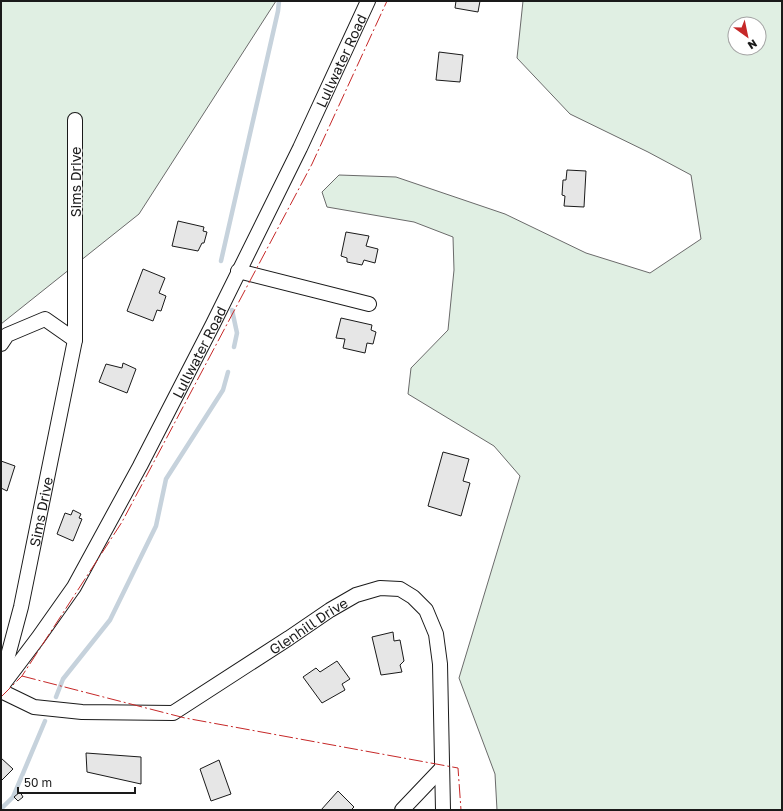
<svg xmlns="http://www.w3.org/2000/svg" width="783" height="811" viewBox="0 0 783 811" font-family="'Golos Text',sans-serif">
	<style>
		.green { fill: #e0efe3; stroke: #6a6a6a; fill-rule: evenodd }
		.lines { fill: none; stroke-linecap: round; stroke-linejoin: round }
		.stream { stroke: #c6d2dc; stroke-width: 4.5 }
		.building { fill: #e6e6e6; stroke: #1a1a1a }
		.minor-casing { stroke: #1a1a1a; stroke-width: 16 }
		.minor { stroke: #fff; stroke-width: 14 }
		.power { stroke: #c62828; stroke-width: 1; stroke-dasharray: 14 3 2 3; stroke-linecap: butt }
		.labels { text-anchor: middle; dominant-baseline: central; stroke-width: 3; stroke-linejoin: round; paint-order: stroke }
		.street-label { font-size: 14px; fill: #1a1a1a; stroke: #fff }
	</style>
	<rect width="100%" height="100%" fill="#fff"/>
	<path class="green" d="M 1,1 L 276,1 L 139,214 L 1,324 Z
		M 523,1 L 782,1 L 782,810 L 497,810 L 495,774 L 459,678 L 520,476 L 494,446 L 408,394 L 411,368 L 448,330 L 454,270 L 453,237 L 414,222 L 327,207 L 322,192 L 339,175 L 396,177 L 505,214 L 586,253 L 650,273 L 701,239 L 691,175 L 648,152 L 570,114 L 517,58 ZM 735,24 L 759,24 L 759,48 L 735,48 Z"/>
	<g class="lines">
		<path class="stream" d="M 221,261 L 278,11 L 279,1
			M 232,310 L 237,333 L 234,347
			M 56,697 L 63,679 L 110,620 L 156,526 L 166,479 L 223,390 L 228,372
			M 1,809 L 13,797 L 45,721"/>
	</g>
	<path class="building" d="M 456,1 L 480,1 L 478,12 L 455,8 Z
		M 439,52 L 463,55 L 460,82 L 436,80 Z
		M 567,170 L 586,171 L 584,207 L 564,206 L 565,196 L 562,195 L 563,180 L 566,180 Z
		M 178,221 L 204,227 L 203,231 L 207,232 L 204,243 L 202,243 L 198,251 L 172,246 Z
		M 346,232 L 369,236 L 366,246 L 378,249 L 375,263 L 364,260 L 362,265 L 347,262 L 347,258 L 341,256 Z
		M 143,269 L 165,278 L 159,293 L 166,296 L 161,311 L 157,310 L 153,321 L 127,311 Z
		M 341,318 L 372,325 L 371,330 L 376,332 L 373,344 L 367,343 L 365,353 L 343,348 L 345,339 L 336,338 Z
		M 123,363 L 136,369 L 127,393 L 99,382 L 106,364 L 122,368 Z
		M 443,452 L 469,459 L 463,481 L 470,483 L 461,516 L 428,506 Z
		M 1,461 L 15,466 L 7,491 L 1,488 Z
		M 73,510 L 81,514 L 79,518 L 82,519 L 73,541 L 57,534 L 65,513 L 71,515 Z
		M 393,632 L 394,641 L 400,640 L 404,661 L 400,665 L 402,672 L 381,675 L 372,637 Z
		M 337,661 L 350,679 L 342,684 L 345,690 L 322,703 L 303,677 L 316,668 L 320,672 Z
		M 86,753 L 141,757 L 141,784 L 87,772 Z
		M 1,758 L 13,769 L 1,781 Z
		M 219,760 L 231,794 L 211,801 L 200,769 Z
		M 338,791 L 354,807 L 351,810 L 321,810 Z
		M 20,792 L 23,797 L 18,801 L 14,797 Z"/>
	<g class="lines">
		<g class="minor-casing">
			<g id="minor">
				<path d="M 238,271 L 369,304"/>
				<path d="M 1,344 L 7,335 L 45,319 L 75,340"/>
				<path id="s1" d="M 1,682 L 21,607 L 75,340 L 75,120"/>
				<path id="s2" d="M 1,687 L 38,638 L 74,587 L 140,466 L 213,324 L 300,148 L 368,1"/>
				<path id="s3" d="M 1,691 L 34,707 L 82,712 L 173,713 L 289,638 L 330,610 L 356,595 L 380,588 L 400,589 L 413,597 L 426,610 L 436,634 L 440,664 L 443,810"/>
				<path d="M 402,810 L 442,768"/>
			</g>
		</g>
		<use href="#minor" class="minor"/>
		<path class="power" d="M 22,676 L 185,718 L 458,768 L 461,810
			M 1,697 L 22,676 L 122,522 L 312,164 L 387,1"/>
	</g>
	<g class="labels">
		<g class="street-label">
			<text stroke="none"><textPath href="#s2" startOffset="714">Lullwater Road</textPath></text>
			<text transform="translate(75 182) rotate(-90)">Sims Drive</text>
			<text stroke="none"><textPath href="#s2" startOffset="390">Lullwater Road</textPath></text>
			<text stroke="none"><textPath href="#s1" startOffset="175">Sims Drive</textPath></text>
			<text stroke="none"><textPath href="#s3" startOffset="337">Glenhill Drive</textPath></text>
		</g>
	</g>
	<rect width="783" height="811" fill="none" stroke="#1a1a1a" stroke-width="4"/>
	<g transform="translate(747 36) rotate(147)"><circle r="19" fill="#ffffff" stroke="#a3a3a3"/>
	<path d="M0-3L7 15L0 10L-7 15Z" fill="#c62828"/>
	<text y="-6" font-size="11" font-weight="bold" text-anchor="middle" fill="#1a1a1a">N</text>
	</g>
	<path d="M18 787v6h117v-6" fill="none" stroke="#1a1a1a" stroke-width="2"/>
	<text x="24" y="787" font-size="12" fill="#1a1a1a" stroke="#ffffff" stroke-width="3" paint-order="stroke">50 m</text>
</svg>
